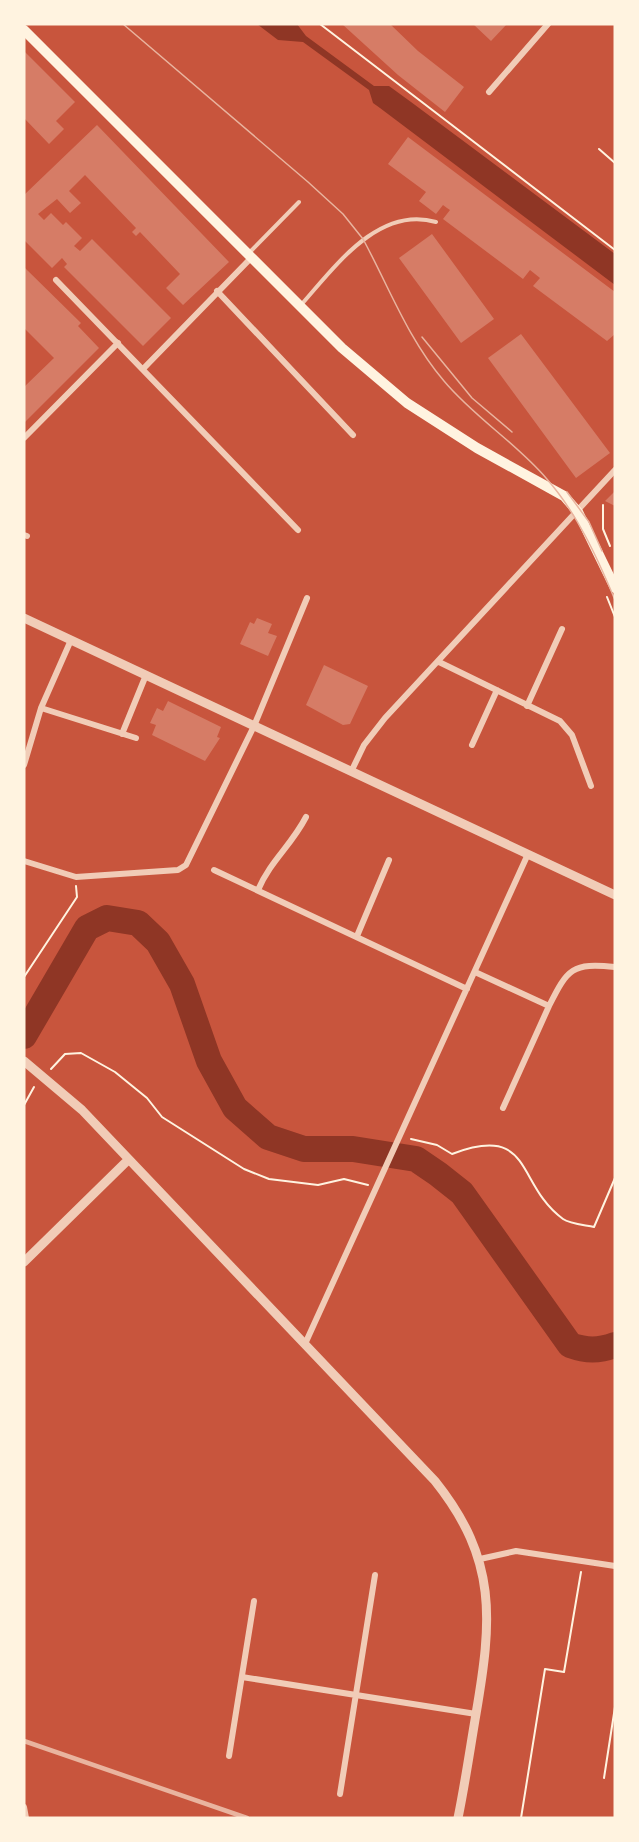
<svg xmlns="http://www.w3.org/2000/svg" width="639" height="1842" viewBox="0 0 639 1842" font-family="'Source Serif 4',serif">
	<style>
		.water { fill: #8f3625 }
		.lines { fill: none; stroke-linecap: round; stroke-linejoin: round }
		.river { stroke: #8f3625; stroke-width: 26 }
		.building { fill: #d67c66 }
		.path { stroke: #fff3e0; stroke-width: 2 }
		.service { stroke: #f1ccb7; stroke-width: 4 }
		.minor { stroke: #f1ccb7; stroke-width: 6 }
		.tertiary { stroke: #f1ccb7; stroke-width: 9 }
		.primary { stroke: #fff3e0; stroke-width: 10 }
		.tram { stroke: #e9b49f; stroke-width: 1.5 }
		.rail { stroke: #e9b49f; stroke-width: 4.5 }
	</style>
	<rect width="100%" height="100%" fill="#c8553d"/>
	<path class="water" d="M 257,24 L 297,24 L 306,36 L 374,86 L 389,86 L 411,102 L 615,254 L 615,285 L 380,108 L 373,103 L 369,90 L 303,42 L 278,40 Z"/>
	<g class="lines">
		<path class="river" d="M 24,1036 L 87,928 L 107,918 L 138,923 L 158,942 L 182,984 L 209,1061 L 235,1108 L 268,1137 L 304,1149 L 353,1149 L 416,1159 L 438,1174 L 462,1193 L 570,1345 C 587,1351 598,1351 615,1345"/>
	</g>
	<path class="building" d="M 342,24 L 390,24 L 418,51 L 464,87 L 445,112 L 398,75 Z
		M 473,24 L 507,24 L 491,41 Z
		M 24,51 L 75,102 L 56,121 L 64,129 L 49,144 L 24,118 Z
		M 97,125 L 229,262 L 183,305 L 166,288 L 180,274 L 140,232 L 136,236 L 132,232 L 136,228 L 85,175 L 69,191 L 81,203 L 70,213 L 57,199 L 38,214 L 44,220 L 51,213 L 63,225 L 66,222 L 82,238 L 74,246 L 80,251 L 92,239 L 171,318 L 143,346 L 64,267 L 67,264 L 62,258 L 52,268 L 24,240 L 24,195 Z
		M 408,137 L 615,292 L 615,334 L 607,341 L 533,286 L 540,278 L 530,270 L 523,279 L 443,219 L 450,210 L 447,208 L 443,205 L 436,214 L 419,201 L 426,192 L 388,164 Z
		M 432,234 L 494,319 L 461,343 L 399,258 Z
		M 24,267 L 81,323 L 78,326 L 99,348 L 24,423 L 24,387 L 54,358 L 24,328 Z
		M 521,334 L 610,453 L 576,478 L 488,358 Z
		M 615,491 L 615,506 L 605,501 Z
		M 257,618 L 272,624 L 268,633 L 277,636 L 268,656 L 240,644 L 250,622 L 254,624 Z
		M 324,665 L 368,686 L 350,724 L 343,725 L 306,705 Z
		M 168,701 L 221,727 L 217,737 L 220,738 L 205,761 L 152,735 L 156,725 L 150,723 L 157,708 L 163,711 Z"/>
	<g class="lines">
		<path class="path" d="M 320,24 L 615,250
			M 599,149 L 615,163
			M 603,505 L 603,529 L 610,546
			M 607,597 L 615,617
			M 24,977 L 77,897 L 76,886
			M 51,1069 L 65,1054 L 81,1053 L 115,1072 L 147,1098 L 162,1117 L 244,1169 L 269,1179 L 318,1185 L 344,1179 L 368,1185
			M 24,1105 L 34,1087
			M 411,1139 L 437,1145 L 452,1154 C 534,1123 515,1184 563,1219 C 570,1224 585,1225 594,1227 L 615,1178
			M 604,1778 L 615,1707
			M 521,1818 L 545,1669 L 564,1672 L 581,1572"/>
		<path class="service" d="M 249,253 L 299,202
			M 300,306 C 334,268 378,205 436,222"/>
		<path class="minor" d="M 489,92 L 548,24
			M 56,280 L 298,530
			M 217,291 L 353,435
			M 143,369 L 251,258
			M 24,438 L 118,343
			M 24,535 L 27,536
			M 439,662 L 560,721 L 572,735 L 591,786
			M 527,706 L 562,629
			M 41,708 L 136,738
			M 122,734 L 146,675
			M 472,745 L 497,690
			M 24,765 L 41,708 L 71,640
			M 351,772 L 364,745 L 385,718 L 615,470
			M 24,861 L 76,877 L 178,870 L 186,865 L 254,726 L 307,598
			M 214,870 L 467,989
			M 258,890 C 271,860 291,846 306,817
			M 357,936 L 389,860
			M 475,972 L 549,1006 C 568,968 572,963 615,967
			M 503,1108 L 549,1006
			M 305,1344 L 528,854
			M 480,1559 L 516,1551 L 615,1566
			M 242,1677 L 476,1714
			M 229,1756 L 254,1601
			M 340,1794 L 375,1575
			M 24,1807 L 26,1818"/>
		<path class="tertiary" d="M 24,618 L 615,895
			M 24,1061 L 82,1110 L 435,1481 C 498,1560 492,1620 476,1714 C 470,1749 465,1784 458,1818
			M 24,1262 L 128,1160"/>
		<path class="primary" d="M 24,30 L 342,348 L 407,403 L 477,448 L 564,496 L 578,512 L 615,588"/>
		<path class="tram" d="M 123,24 L 308,182 L 343,214 L 363,239 C 389,287 408,339 444,381 C 474,417 515,442 546,478 C 577,513 597,557 615,600
			M 422,337 L 472,398 L 512,432
			M 567,492 L 589,522 L 602,551"/>
		<path class="rail" d="M 24,1741 L 247,1818"/>
	</g>
	<rect width="639" height="1842" fill="none" stroke="#fff3e0" stroke-width="51"/>
</svg>
